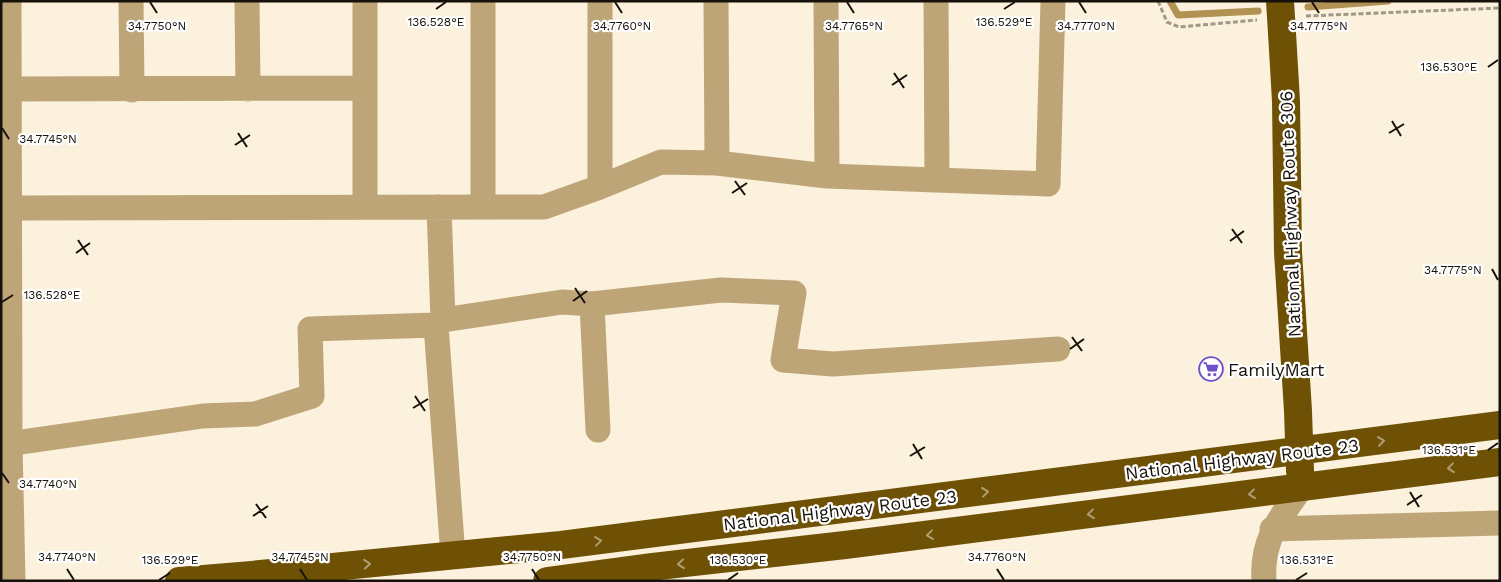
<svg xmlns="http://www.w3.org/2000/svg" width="1501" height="582" viewBox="0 0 1501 582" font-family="'Work Sans',sans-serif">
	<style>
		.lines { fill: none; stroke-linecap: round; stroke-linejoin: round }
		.stream { stroke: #b19252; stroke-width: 7 }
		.path { stroke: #a09889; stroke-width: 3; stroke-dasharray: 5 2.5; stroke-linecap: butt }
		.minor { stroke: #bda577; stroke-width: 25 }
		.highway { stroke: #6e5105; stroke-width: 28 }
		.highway-bridge { stroke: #6e5105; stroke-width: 28 }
		.oneway { stroke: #af9f76 }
		.ticks { fill: none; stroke: #16120b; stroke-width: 2 }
		.labels { text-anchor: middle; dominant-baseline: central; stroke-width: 4.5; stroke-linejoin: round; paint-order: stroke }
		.street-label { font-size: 18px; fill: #16120b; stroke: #fff }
		.poi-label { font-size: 18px; fill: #16120b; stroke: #fff; text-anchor: start }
		.ticks-label { font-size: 12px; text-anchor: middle; fill: #16120b; stroke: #fff; stroke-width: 4.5; stroke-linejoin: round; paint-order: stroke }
	</style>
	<rect width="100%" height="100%" fill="#fbf1dc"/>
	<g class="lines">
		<path class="stream" d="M 1170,1 L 1178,15 L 1258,11
			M 1308,7 L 1388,1"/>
		<path class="path" d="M 1158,1 L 1167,22 L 1179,27 L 1257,20
			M 1306,16 L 1500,8"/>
		<path class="minor" d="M 9,1 L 10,444 L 13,581
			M 131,1 L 132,90
			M 247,1 L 248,89
			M 483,1 L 483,207
			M 600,1 L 600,187
			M 716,1 L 717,163
			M 826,1 L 827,176
			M 936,1 L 937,180
			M 10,89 L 365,88
			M 365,207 L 365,1
			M 439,207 L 443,320 L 436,325 L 453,556
			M 9,208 L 544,207 L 600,187 L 661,162 L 717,163 L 827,176 L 1048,184 L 1053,1
			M 592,304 L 598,430
			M 443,320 L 562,302 L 592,304 L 721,290 L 794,293 L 783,360 L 833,364 L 1058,349
			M 1,445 L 203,416 L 255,414 L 312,396 L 310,329 L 436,325
			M 1272,529 L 1500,523
			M 1264,581 C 1261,541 1279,519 1301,488"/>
		<path class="highway" d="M 1282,33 L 1286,101 L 1288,252 L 1298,411 L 1300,471
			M 179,581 L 240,576 L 561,545 L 1500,425
			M 547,581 L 651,567 L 845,545 L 1500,462"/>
		<path class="highway-bridge" d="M 1280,1 L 1282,33"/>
	</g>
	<defs><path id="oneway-chevron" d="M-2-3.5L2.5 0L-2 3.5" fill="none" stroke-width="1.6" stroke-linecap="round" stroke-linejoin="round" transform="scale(1.25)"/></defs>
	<g class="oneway">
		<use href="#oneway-chevron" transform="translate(1381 441) rotate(-8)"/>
		<use href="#oneway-chevron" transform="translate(1451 468) rotate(173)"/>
		<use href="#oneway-chevron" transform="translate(985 492) rotate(-7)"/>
		<use href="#oneway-chevron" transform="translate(1252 494) rotate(173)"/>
		<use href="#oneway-chevron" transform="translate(1091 514) rotate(173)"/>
		<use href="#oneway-chevron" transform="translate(930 535) rotate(173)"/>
		<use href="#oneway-chevron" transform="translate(598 541) rotate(-7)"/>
		<use href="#oneway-chevron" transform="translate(367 564) rotate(-5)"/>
		<use href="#oneway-chevron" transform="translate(681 564) rotate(174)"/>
	</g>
	<path class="ticks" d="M 150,2 L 157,13M 615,2 L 622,13M 847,2 L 854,13M 1079,2 L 1086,13M 1312,2 L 1319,13M 436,9 L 446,2M 1004,9 L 1015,2M 1488,67 L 1498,60M 894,73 L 904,88M 892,85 L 907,75M 1392,121 L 1401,136M 2,128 L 9,139M 238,133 L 247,147M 1389,133 L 1404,124M 235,145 L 250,135M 735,181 L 745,195M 732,193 L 747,183M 1232,229 L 1242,243M 78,240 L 88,255M 1230,241 L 1244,231M 76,253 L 90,243M 1492,269 L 1498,280M 575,288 L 585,303M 573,301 L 587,291M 2,302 L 13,295M 1072,337 L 1082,351M 1070,349 L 1084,339M 415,396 L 425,411M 413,408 L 428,399M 913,444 L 922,459M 1488,450 L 1498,443M 910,456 L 925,447M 2,473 L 9,483M 1410,492 L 1419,507M 256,504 L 266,518M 1407,505 L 1422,495M 253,516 L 268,506M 67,569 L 74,580M 300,569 L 307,580M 532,569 L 539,580M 997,569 L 1004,580M 159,580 L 170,573M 728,580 L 738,573M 1296,580 L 1307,573"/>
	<defs>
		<g id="supermarket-ring" transform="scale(1.25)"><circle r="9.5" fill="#fff" stroke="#7051ca" stroke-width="1.5"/><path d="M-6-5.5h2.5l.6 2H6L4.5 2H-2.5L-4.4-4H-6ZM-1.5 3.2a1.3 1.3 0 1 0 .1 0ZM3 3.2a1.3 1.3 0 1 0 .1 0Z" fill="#7051ca"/></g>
	</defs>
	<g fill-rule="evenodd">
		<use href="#supermarket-ring" x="1211" y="369"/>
	</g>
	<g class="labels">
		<g class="street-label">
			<text transform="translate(1290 214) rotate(-92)">National Highway Route 306</text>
			<text transform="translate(1242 459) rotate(-7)">National Highway Route 23</text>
			<text transform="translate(840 510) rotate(-7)">National Highway Route 23</text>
		</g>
		<g class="poi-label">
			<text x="1228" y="369">FamilyMart</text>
		</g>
	</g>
	<g class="ticks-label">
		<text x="436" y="26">136.528°E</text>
		<text x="1004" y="26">136.529°E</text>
		<text x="157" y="30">34.7750°N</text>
		<text x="622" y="30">34.7760°N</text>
		<text x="854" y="30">34.7765°N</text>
		<text x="1086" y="30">34.7770°N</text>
		<text x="1319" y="30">34.7775°N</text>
		<text x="1449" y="71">136.530°E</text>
		<text x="48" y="143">34.7745°N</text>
		<text x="1453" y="274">34.7775°N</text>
		<text x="52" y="299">136.528°E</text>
		<text x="1449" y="454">136.531°E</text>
		<text x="48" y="488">34.7740°N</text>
		<text x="67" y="561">34.7740°N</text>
		<text x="300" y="561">34.7745°N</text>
		<text x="532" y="561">34.7750°N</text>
		<text x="997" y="561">34.7760°N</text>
		<text x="170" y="564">136.529°E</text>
		<text x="738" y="564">136.530°E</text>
		<text x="1307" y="564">136.531°E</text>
	</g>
	<rect width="1501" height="582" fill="none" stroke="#16120b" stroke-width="5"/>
</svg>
